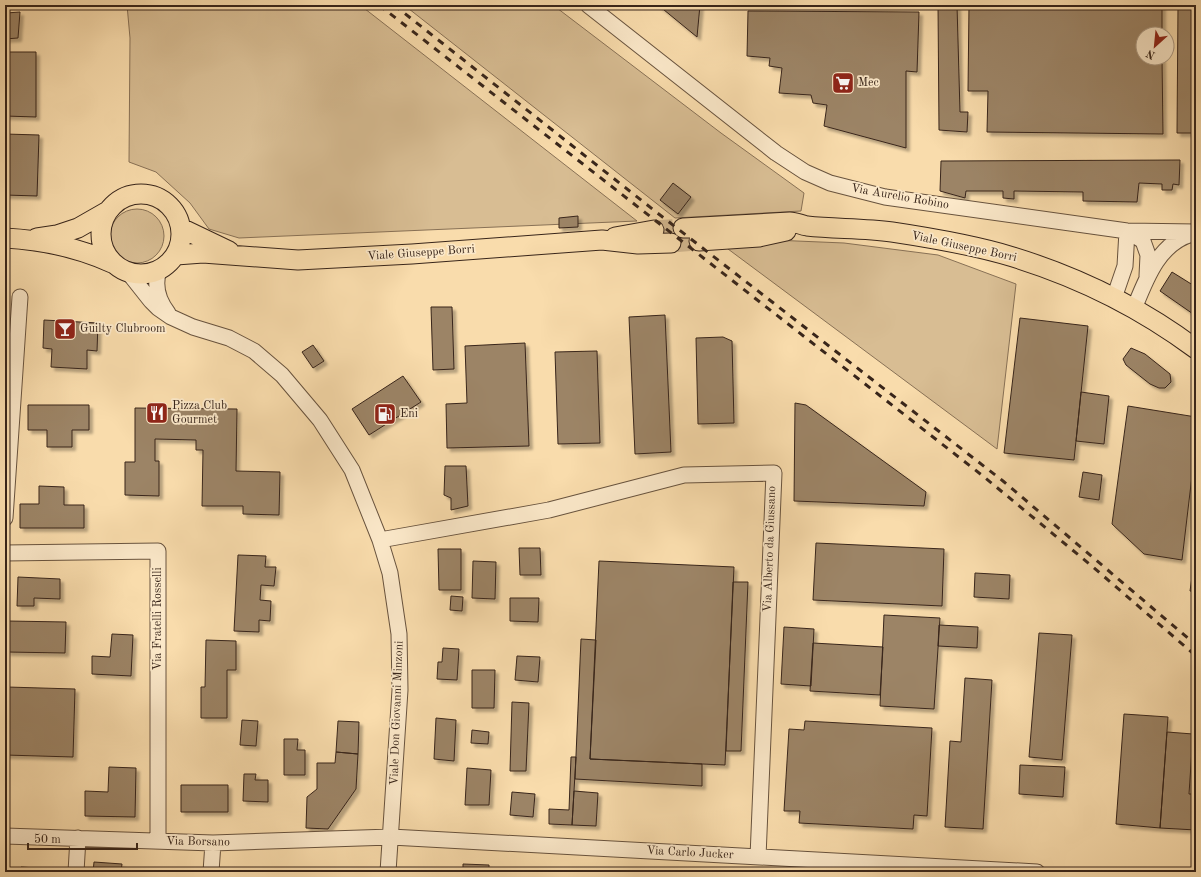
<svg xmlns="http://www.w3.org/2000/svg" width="1201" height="877" viewBox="0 0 1201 877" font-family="'Old Standard TT',serif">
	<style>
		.green { fill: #d8bd93; stroke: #887156 }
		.building { fill: #9c8466; stroke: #38251a; filter: url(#shadow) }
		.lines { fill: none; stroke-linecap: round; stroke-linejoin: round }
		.major-tunnel { stroke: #d2b78f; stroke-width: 19; stroke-dasharray: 19 10; stroke-linecap: butt }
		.minor-casing { stroke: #68533e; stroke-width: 17 }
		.major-casing { stroke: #38251a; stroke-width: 21 }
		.minor { stroke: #fbe8c9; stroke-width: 15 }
		.major { stroke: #f9dcac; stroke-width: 19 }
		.rail { stroke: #38251a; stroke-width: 3; stroke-dasharray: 7 7; stroke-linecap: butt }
		.labels { text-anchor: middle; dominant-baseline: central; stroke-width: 3.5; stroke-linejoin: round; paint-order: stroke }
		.poi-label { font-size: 12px; fill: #38251a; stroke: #fbe8c9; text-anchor: start }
		.street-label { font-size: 12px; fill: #38251a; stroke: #fbe8c9 }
	</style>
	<defs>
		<filter id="shadow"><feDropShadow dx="3.5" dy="3.5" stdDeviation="1" flood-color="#0004"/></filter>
	</defs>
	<rect width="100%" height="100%" fill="#f9dcac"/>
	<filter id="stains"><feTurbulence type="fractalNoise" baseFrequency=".005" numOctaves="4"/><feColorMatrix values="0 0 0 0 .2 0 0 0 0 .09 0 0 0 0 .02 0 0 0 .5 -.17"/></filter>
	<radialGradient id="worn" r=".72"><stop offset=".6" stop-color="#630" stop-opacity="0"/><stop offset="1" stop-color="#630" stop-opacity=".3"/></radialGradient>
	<path class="green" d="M 127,5 L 360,5 L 637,221 L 239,238 L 209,229 L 190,203 L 156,172 L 129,162 L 130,38 Z
		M 404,5 L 553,5 L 721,133 L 804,193 L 801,211 L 675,218 Z
		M110 236a27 27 0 1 1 54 0a27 27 0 1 1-54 0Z
		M 773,240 L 844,243 L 938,255 L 1016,284 L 997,449 L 724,246 Z"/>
	<path class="building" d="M 658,5 L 700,5 L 697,37 Z
		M 938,5 L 957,5 L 960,112 L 968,112 L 967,132 L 939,130 Z
		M 969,5 L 1162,5 L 1162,34 L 1143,34 L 1143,58 L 1162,58 L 1163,134 L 987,132 L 988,91 L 968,91 Z
		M 1178,5 L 1196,5 L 1196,133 L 1177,133 Z
		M 748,11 L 919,12 L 917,72 L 906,71 L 906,148 L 824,126 L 827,105 L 813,103 L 811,95 L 779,93 L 782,68 L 769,66 L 770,58 L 747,56 Z
		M 20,12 L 18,38 L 5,39 L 5,24 L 7,22 L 6,13 Z
		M 5,52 L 36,52 L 36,117 L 5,116 Z
		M 5,134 L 39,135 L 37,196 L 5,195 Z
		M 1180,160 L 1179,185 L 1173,184 L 1172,190 L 1162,190 L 1162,184 L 1139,183 L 1137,202 L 1083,201 L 1083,192 L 1014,191 L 1014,199 L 1003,198 L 1003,191 L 966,191 L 965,198 L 940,191 L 941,161 Z
		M 673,183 L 691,197 L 678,214 L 660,200 Z
		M 578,216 L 578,227 L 559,228 L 559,218 Z
		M 1172,272 L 1196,287 L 1196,316 L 1160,291 Z
		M 431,307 L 452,307 L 454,369 L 433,370 Z
		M 665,315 L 671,452 L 635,454 L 629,317 Z
		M 1020,318 L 1088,326 L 1074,460 L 1004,453 Z
		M 44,320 L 98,323 L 97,351 L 87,350 L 87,369 L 51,367 L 52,349 L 43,348 Z
		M 723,337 L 732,341 L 734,423 L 698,424 L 696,338 Z
		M 525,343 L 529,446 L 447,448 L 446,404 L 467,403 L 465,346 Z
		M 313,345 L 324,361 L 313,368 L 302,352 Z
		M 1131,348 L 1145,354 L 1170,374 L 1171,382 L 1165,388 L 1159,388 L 1150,384 L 1126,365 L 1123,359 Z
		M 597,351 L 600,443 L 558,444 L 555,352 Z
		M 403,376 L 421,402 L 369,435 L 352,409 Z
		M 1081,392 L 1109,396 L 1104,444 L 1076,441 Z
		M 795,403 L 806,405 L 926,492 L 924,506 L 794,501 Z
		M 28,405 L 89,405 L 89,430 L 72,430 L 72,447 L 47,447 L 47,430 L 28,430 Z
		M 1128,406 L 1196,417 L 1196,442 L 1182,560 L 1144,554 L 1112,524 Z
		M 135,408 L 237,409 L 236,471 L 280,472 L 279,515 L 243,514 L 243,506 L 202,506 L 203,450 L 196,450 L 196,440 L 155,439 L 155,461 L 159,461 L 159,496 L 125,495 L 125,462 L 135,462 Z
		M 445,466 L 466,466 L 468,506 L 451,510 L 451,498 L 444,495 Z
		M 1083,472 L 1102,475 L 1099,500 L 1079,497 Z
		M 39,486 L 64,487 L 64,505 L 84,505 L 84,528 L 20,528 L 20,504 L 39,504 Z
		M 816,543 L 944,549 L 942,606 L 813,600 Z
		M 519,548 L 540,548 L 541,575 L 520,575 Z
		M 438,549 L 461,549 L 461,590 L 439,590 Z
		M 1196,549 L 1196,592 L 1190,591 Z
		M 238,555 L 266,556 L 265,567 L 276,567 L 274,586 L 261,585 L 260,600 L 271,601 L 270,621 L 259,620 L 259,632 L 234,631 Z
		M 473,561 L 496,562 L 495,599 L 472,598 Z
		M 599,561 L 734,567 L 725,765 L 590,759 Z
		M 975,573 L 1010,575 L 1009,599 L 974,597 Z
		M 18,577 L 60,579 L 60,599 L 34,598 L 34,606 L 17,606 Z
		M 733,582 L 748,582 L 741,751 L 726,751 Z
		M 451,596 L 463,597 L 462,611 L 450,610 Z
		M 510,598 L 539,598 L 538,622 L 510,621 Z
		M 884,615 L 940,618 L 934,709 L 880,706 Z
		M 8,621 L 66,622 L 65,653 L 7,652 Z
		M 939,625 L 978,627 L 977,648 L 938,646 Z
		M 784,627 L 814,629 L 811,686 L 781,684 Z
		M 1039,633 L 1072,635 L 1062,760 L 1029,757 Z
		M 112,634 L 133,635 L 131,676 L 92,674 L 92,656 L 110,657 Z
		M 581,639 L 596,640 L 590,759 L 702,764 L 702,786 L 575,779 Z
		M 206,640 L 236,641 L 236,670 L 227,670 L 227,718 L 201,718 L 201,687 L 205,687 Z
		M 813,643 L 883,647 L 880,695 L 810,691 Z
		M 443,648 L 459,649 L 457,680 L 437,679 L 438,662 L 442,662 Z
		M 517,656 L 540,657 L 538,682 L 515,680 Z
		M 472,670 L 495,670 L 494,708 L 472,708 Z
		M 965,678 L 992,680 L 983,829 L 945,827 L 950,741 L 961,742 Z
		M 7,687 L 75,689 L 73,757 L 5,755 Z
		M 512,702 L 529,703 L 526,771 L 510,771 Z
		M 1124,714 L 1168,717 L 1160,828 L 1116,824 Z
		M 436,718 L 456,720 L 454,761 L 434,759 Z
		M 242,720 L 258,721 L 256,746 L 240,745 Z
		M 338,721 L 359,722 L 358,754 L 336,752 Z
		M 805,721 L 932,728 L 927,816 L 914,815 L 913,829 L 799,823 L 800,811 L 784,811 L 789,729 L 804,730 Z
		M 472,730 L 489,732 L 488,744 L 471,743 Z
		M 1167,732 L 1193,734 L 1189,794 L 1196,794 L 1196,830 L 1160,828 Z
		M 284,739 L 298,739 L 297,750 L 305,750 L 305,775 L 284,775 Z
		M 336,752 L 358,754 L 356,789 L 328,829 L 306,828 L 307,797 L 317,789 L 317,763 L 335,763 Z
		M 571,757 L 576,757 L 572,825 L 549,824 L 549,809 L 569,810 Z
		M 1020,765 L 1065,767 L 1063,797 L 1019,794 Z
		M 109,767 L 136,768 L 135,817 L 85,816 L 85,791 L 108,792 Z
		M 467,768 L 491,770 L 489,805 L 465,805 Z
		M 244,774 L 256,774 L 255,780 L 268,780 L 268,802 L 243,801 Z
		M 181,785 L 228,785 L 228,812 L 181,812 Z
		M 574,791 L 598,793 L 596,826 L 572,825 Z
		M 512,792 L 535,794 L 533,817 L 510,815 Z
		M 94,862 L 122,864 L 121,872 L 93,872 Z
		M 463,864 L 489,865 L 489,872 L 463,872 Z
		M 21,867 L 52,869 L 52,872 L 21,872 Z
		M 243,870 L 278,871 L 278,872 L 243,872 Z"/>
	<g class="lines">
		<path class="major-tunnel" d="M 654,230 L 683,228
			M 671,243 L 699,241"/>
		<g class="minor-casing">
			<path id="minor" d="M 588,5 L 776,153 L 805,172 L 830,183 L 885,197 L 1127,231 L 1196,232
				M 1127,231 L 1143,241 L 1148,255 L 1147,276
				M 159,270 C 154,285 158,300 168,313
				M 128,272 L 151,301 L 158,308 L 171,317 L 193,327 L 229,338 L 254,351 L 282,375 L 320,420 L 352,470 L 380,540 L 390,573 L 399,634 L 400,690 L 388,872
				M 1114,298 L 1125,266 L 1127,231
				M 1134,309 C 1146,279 1159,243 1192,234
				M 5,518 L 20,297
				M 380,540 L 549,510 L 684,475 L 774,473 L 758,857
				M 5,553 L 158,551 L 158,841
				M 5,836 L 213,843 L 391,837 L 1037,872
				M 76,872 L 78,838
				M 211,872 L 213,843"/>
		</g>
		<g class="major-casing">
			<path id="major" d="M101 234a40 40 0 1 1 80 0a40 40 0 1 1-80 0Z
				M 181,228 L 229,251
				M 683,228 L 790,222 C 796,222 801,225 807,226 C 835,229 864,228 892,232 C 932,238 974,245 1013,257 C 1078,277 1141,308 1196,349
				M 615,237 L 654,230
				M 5,238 C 42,240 79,248 112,263
				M 37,238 L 57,235 L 78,228 L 106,212
				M 699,241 L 759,237 L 786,231
				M 176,255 L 203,253 L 298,260 L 412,254 L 602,240 L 638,244 L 671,243"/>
		</g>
		<use href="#minor" class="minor"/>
		<use href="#major" class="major"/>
		<path class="rail" d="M 379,5 L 983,476 L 1093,567 L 1196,656
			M 394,5 L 660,215 L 1003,481 L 1196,645"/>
	</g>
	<defs>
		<g id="supermarket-square" transform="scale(1.15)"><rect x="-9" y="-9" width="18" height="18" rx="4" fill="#8f2418" stroke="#fbe8c9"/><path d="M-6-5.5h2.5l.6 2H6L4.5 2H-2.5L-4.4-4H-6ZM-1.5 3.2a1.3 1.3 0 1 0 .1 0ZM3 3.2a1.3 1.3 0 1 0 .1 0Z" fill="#fff"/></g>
		<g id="bar-square" transform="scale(1.15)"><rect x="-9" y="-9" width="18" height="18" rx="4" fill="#8f2418" stroke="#fbe8c9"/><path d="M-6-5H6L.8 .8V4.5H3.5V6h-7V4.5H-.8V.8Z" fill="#fff"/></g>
		<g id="restaurant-square" transform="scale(1.15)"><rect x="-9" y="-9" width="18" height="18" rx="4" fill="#8f2418" stroke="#fbe8c9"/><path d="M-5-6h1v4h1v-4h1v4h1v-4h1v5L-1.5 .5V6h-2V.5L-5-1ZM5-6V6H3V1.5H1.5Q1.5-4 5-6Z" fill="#fff"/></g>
		<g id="fuel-square" transform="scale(1.15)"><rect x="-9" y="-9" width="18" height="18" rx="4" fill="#8f2418" stroke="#fbe8c9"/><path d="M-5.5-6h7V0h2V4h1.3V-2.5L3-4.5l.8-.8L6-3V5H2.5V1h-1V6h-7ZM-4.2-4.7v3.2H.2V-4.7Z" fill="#fff"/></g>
	</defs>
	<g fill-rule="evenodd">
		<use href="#supermarket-square" x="843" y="83"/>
		<use href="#bar-square" x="65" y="329"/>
		<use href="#restaurant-square" x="157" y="413"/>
		<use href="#fuel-square" x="385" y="414"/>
	</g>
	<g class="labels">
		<g class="poi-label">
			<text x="858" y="83">Mec</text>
			<text x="80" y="329">Guilty Clubroom</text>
			<text x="172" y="406">Pizza Club<tspan x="172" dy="14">Gourmet</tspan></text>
			<text x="400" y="414">Eni</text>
		</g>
		<g class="street-label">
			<text transform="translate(900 197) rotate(10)">Via Aurelio Robino</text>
			<text transform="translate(964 247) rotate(12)">Viale Giuseppe Borri</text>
			<text transform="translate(421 253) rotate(-4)">Viale Giuseppe Borri</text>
			<text transform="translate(770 549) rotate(-88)">Via Alberto da Giussano</text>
			<text transform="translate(158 619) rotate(-90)">Via Fratelli Rosselli</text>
			<text transform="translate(397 713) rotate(-88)">Viale Don Giovanni Minzoni</text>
			<text transform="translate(198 842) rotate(1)">Via Borsano</text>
			<text transform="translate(690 853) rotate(3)">Via Carlo Jucker</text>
		</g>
	</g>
	<rect width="1201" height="877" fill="none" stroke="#f9dcac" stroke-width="20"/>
	<rect x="6" y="6" width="1189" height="865" fill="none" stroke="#38251a" stroke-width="2"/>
	<rect x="10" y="10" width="1181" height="857" fill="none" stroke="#38251a"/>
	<g transform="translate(1155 46) rotate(207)"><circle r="19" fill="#fbe8c9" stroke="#ad9a83"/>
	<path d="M0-3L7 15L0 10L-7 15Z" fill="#8f2418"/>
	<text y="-6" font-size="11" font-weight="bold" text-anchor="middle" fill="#38251a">N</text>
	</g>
	<path d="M28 843v6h109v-6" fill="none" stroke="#38251a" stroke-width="2"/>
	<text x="34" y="843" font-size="12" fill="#38251a" stroke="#fbe8c9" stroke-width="3" paint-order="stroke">50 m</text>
	<rect width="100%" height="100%" filter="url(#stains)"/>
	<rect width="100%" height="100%" fill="url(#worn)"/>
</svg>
